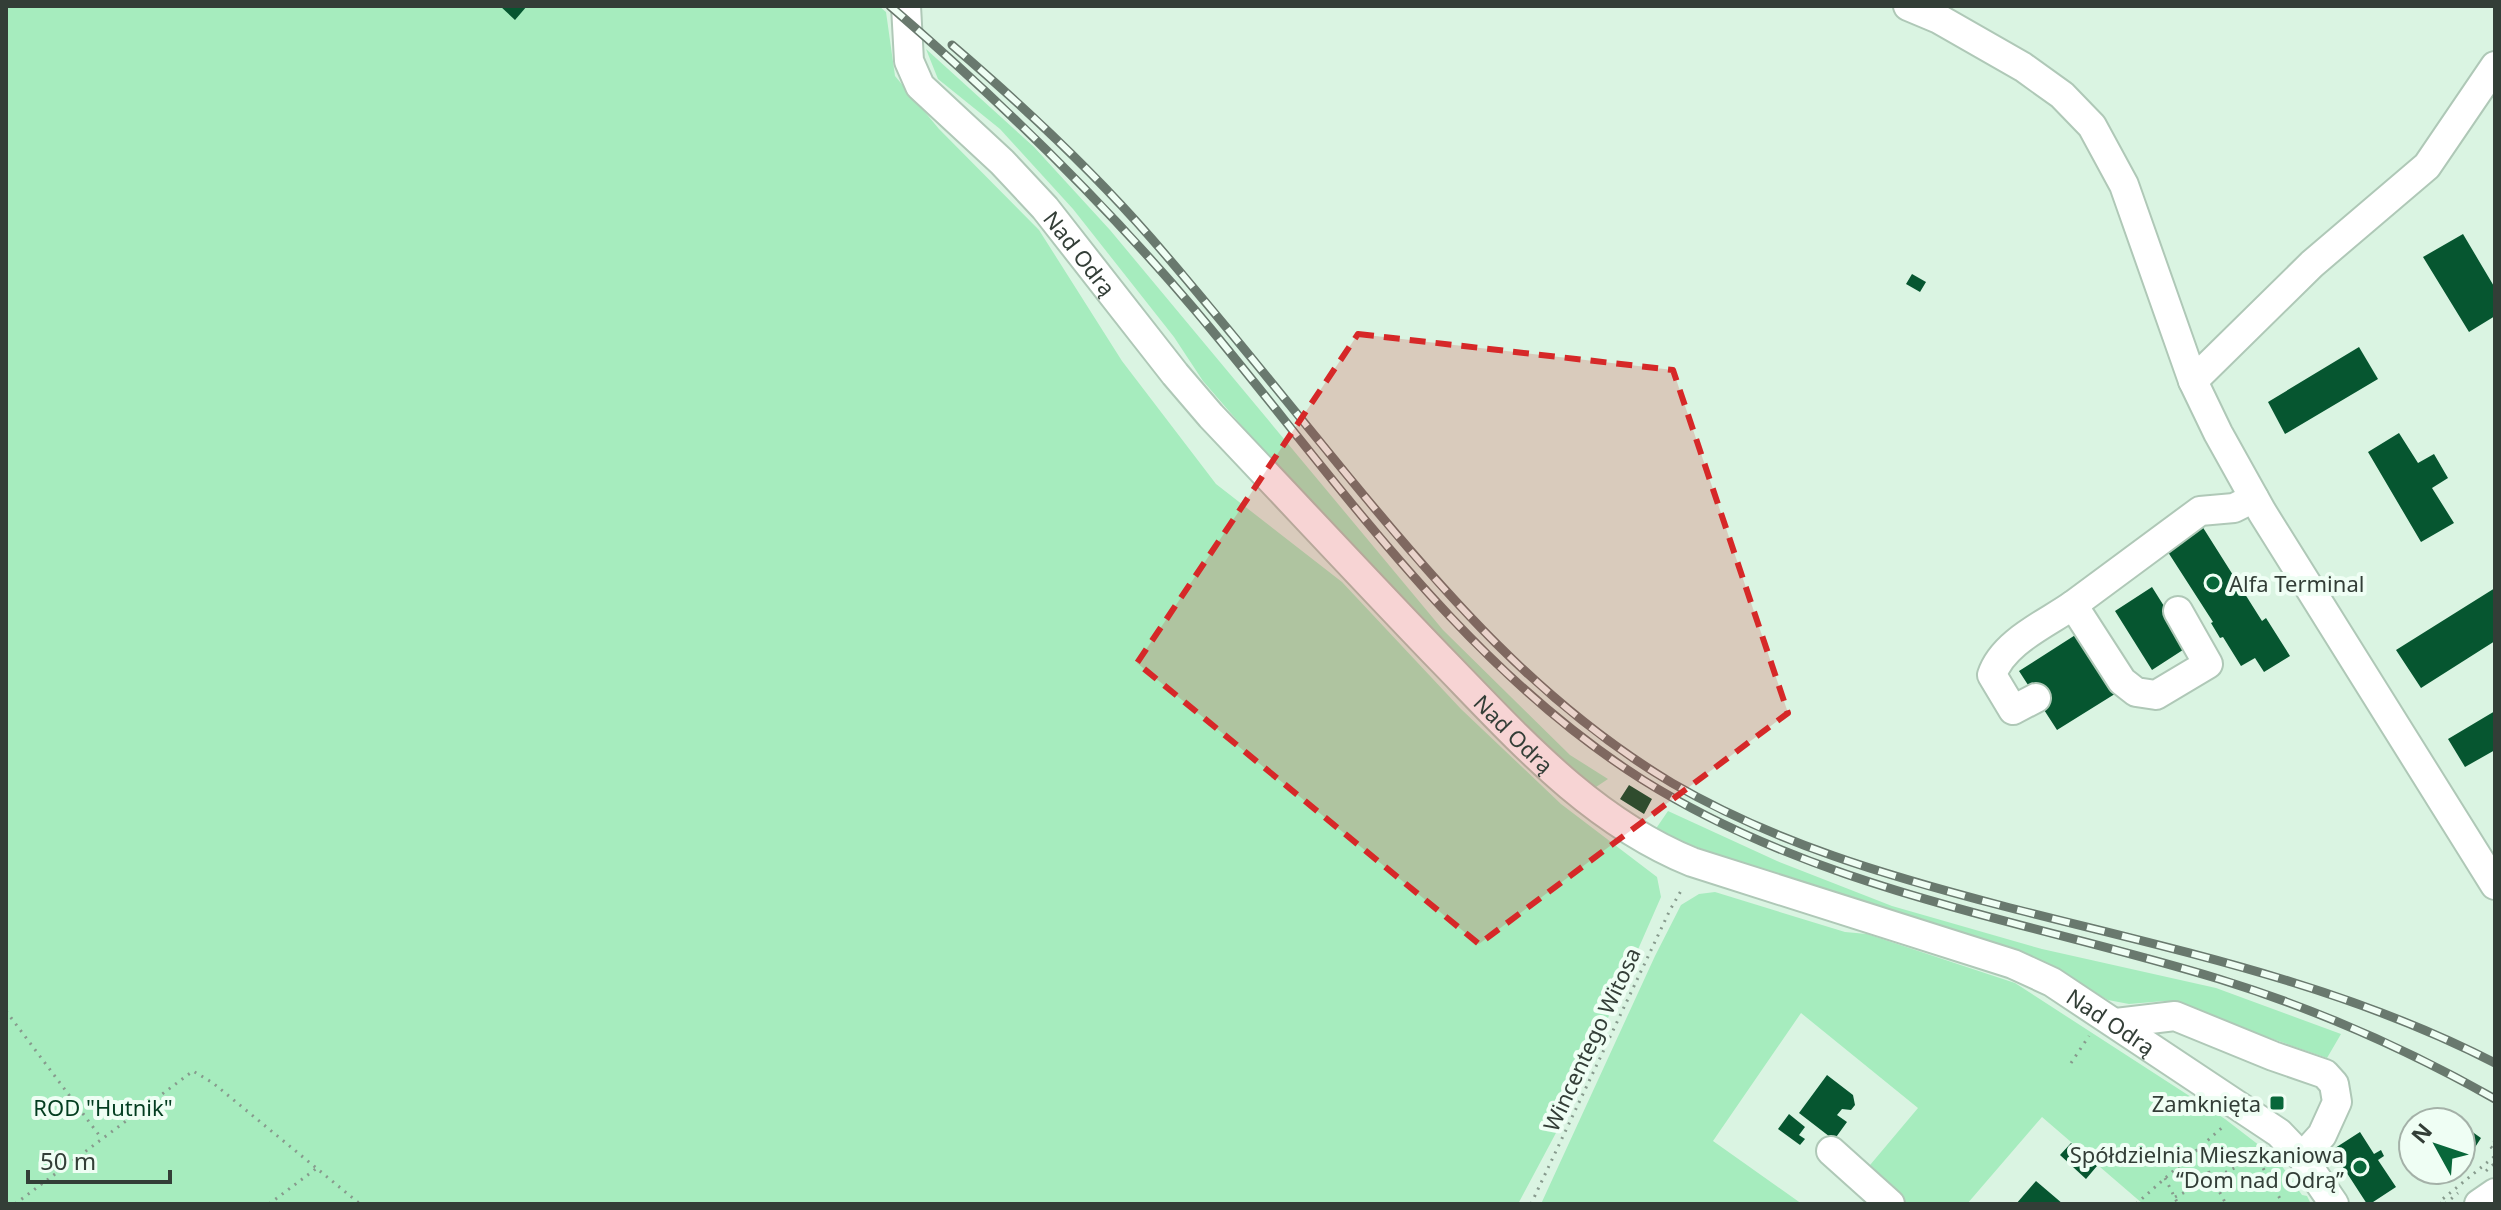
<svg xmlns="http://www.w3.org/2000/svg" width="2501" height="1210" viewBox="0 0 2501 1210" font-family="'Noto Sans',sans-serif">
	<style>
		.green { fill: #a6ecbe }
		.building { fill: #065630 }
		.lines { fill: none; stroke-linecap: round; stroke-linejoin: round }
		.minor-casing { stroke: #afc8b7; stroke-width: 32 }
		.path { stroke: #879a8d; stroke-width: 3; stroke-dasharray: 2 6; stroke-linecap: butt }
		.minor { stroke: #fff; stroke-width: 28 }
		.rail-casing { stroke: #69796e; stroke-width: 9 }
		.rail { stroke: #effef4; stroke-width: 6; stroke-dasharray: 18; stroke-linecap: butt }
		.marked { fill: #d62828; fill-opacity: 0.2; stroke: #d62828; stroke-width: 6; stroke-dasharray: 16 10; stroke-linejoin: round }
		.poi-dot { fill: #08673a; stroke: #effef4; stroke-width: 3 }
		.labels { text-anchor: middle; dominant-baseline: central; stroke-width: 8; stroke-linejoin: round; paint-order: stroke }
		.street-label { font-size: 22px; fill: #333e37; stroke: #effef4 }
		.poi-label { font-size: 22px; fill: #333e37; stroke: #effef4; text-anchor: end }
		.park-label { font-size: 22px; fill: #033d20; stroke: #effef4 }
	</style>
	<rect width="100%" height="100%" fill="#daf4e2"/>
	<path class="green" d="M 6,6 L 879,6 L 886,12 L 895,76 L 939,129 L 1039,230 L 1122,361 L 1216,484 L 1342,582 L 1461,709 L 1561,804 L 1657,877 L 1661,897 L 1565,1116 L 1518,1204 L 6,1204 Z
		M 926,49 L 1034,147 L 1110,230 L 1443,630 L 1570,755 L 1608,779 L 1593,789 L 1523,730 L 1300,493 L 1203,381 L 1174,337 L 1073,209 L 1000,129 L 938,79 Z
		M 1668,811 L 1777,861 L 1892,906 L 2042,949 L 2216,988 L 2341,1034 L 2327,1058 L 2164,1001 L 2129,1004 L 2108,1000 L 2052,967 L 1887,915 L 1671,838 L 1655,830 Z
		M 1715,892 L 1845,932 L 1867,934 L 2015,983 L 2225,1119 L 2277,1159 L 2302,1195 L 2307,1196 L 2311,1204 L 2143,1204 L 2042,1117 L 1967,1204 L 1900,1204 L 1865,1171 L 1918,1108 L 1801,1013 L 1713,1141 L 1802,1204 L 1541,1204 L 1655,956 L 1681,905 L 1699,894 Z"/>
	<path class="building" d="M 500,6 L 527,6 L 515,20 Z
		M 2463,234 L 2495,288 L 2495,316 L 2469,332 L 2423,257 Z
		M 1912,274 L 1926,282 L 1920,292 L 1906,284 Z
		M 2359,347 L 2378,379 L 2285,434 L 2268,402 Z
		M 2399,433 L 2418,463 L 2434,454 L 2448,478 L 2432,488 L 2454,523 L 2421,542 L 2368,452 Z
		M 2202,526 L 2262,621 L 2266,618 L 2290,656 L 2264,672 L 2255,658 L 2241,666 L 2223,637 L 2220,638 L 2211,623 L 2213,622 L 2166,549 Z
		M 2152,587 L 2189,646 L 2152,670 L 2115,611 Z
		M 2495,588 L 2495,641 L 2421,688 L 2396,650 Z
		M 2080,632 L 2118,692 L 2057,730 L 2019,671 Z
		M 2495,711 L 2495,750 L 2465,767 L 2448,739 Z
		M 1629,785 L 1652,799 L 1644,814 L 1620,799 Z
		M 1827,1075 L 1853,1095 L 1855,1105 L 1851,1110 L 1842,1109 L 1837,1115 L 1847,1122 L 1834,1140 L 1799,1113 Z
		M 2438,1108 L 2458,1122 L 2428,1122 Z
		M 1789,1114 L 1805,1127 L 1799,1135 L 1805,1139 L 1800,1145 L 1778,1129 Z
		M 2461,1124 L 2481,1138 L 2472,1152 L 2461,1145 Z
		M 2360,1132 L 2374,1154 L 2381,1150 L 2384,1156 L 2378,1160 L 2396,1187 L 2370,1204 L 2367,1204 L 2332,1150 Z
		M 2071,1143 L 2097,1166 L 2086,1179 L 2060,1155 Z
		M 2036,1181 L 2063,1204 L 2016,1204 Z"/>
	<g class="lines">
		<g class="minor-casing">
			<g id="minor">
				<path id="s1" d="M 906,6 L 909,61 L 920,86 L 1002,162 L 1045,208 L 1175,374 L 1211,416 C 1288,497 1363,578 1440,658 C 1517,737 1589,820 1692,862 L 2013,964 L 2052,982 L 2279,1133 L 2302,1157 L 2334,1204"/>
				<path d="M 1908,6 L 1939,19 L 2023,67 L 2062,95 L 2092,126 L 2124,185 L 2193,381 L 2218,433 L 2262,512 L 2495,885"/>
				<path d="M 2193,381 L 2312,264 L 2427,166 L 2495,66"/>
				<path d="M 2178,611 L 2208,664 L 2156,695 L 2136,692 L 2122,681 L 2073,605 L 2200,511 L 2234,508 L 2254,498"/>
				<path d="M 2036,698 L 2013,710 L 1992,675 C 2003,642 2046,624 2073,605"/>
				<path d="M 2116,1023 L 2175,1016 L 2273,1056 L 2325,1074 L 2334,1084 L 2337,1102 L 2322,1135 L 2302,1157"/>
				<path d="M 1831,1151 L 1890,1204"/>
				<path d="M 2479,1204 L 2495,1193"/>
			</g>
		</g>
		<path class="path" d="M 6,1011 L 102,1139
			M 2071,1063 L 2089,1036
			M 2495,1141 L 2490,1146 L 2495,1151
			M 2197,1150 L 2226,1204
			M 2486,1171 L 2495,1163
			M 2165,1178 L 2178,1204
			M 2175,1197 L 2257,1157 L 2283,1204
			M 15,1204 L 193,1071 L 213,1083 L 360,1204
			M 269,1204 L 317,1168
			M 1531,1204 L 1670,910 L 1682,889
			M 2136,1204 L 2225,1125
			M 2441,1204 L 2439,1202 L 2495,1156
			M 2445,1204 L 2458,1193"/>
		<use href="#minor" class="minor"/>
		<g class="rail-casing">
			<path id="rail" d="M 890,6 C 999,100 1101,199 1195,310 C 1334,475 1458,663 1643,780 C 1818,890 2025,920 2219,979 C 2316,1009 2407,1049 2495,1099
				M 952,45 C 1022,105 1090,168 1151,238 C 1218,315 1282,396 1347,475 C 1443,592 1540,704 1672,783 C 1775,843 1888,876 2003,906 C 2170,949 2340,983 2495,1063"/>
		</g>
		<use href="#rail" class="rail"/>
	</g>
	<path class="marked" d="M 1358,334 L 1673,370 L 1788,713 L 1479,944 L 1137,663 Z"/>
	<g class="poi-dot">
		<circle cx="2213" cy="583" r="8"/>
		<rect x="2269" y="1095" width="16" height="16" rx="4"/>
		<circle cx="2360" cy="1167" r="8"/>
	</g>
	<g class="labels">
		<g class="street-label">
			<text stroke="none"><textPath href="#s1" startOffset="314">Nad Odrą</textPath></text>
			<text stroke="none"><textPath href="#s1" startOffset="962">Nad Odrą</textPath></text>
			<text stroke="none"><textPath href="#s1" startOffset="1634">Nad Odrą</textPath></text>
			<text transform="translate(1591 1039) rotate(-65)">Wincentego Witosa</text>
		</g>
		<g class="poi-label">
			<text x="2229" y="583" text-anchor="start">Alfa Terminal</text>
			<text x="2261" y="1103">Zamknięta</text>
			<text x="2344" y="1154">Spółdzielnia Mieszkaniowa<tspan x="2344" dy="25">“Dom nad Odrą”</tspan></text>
		</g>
		<g class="park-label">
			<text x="103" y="1107">ROD "Hutnik"</text>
		</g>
	</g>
	<rect width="2501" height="1210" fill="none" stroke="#333e37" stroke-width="16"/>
	<g transform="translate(2437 1146) rotate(310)"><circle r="38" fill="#effef4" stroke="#a4b1a8" stroke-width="2"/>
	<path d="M0-6L14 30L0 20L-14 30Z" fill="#08673a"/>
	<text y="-12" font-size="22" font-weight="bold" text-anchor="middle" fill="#333e37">N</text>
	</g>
	<path d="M28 1170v12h142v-12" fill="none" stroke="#333e37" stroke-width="4"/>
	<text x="40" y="1170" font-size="24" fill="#333e37" stroke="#effef4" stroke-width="6" paint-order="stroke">50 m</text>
</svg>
